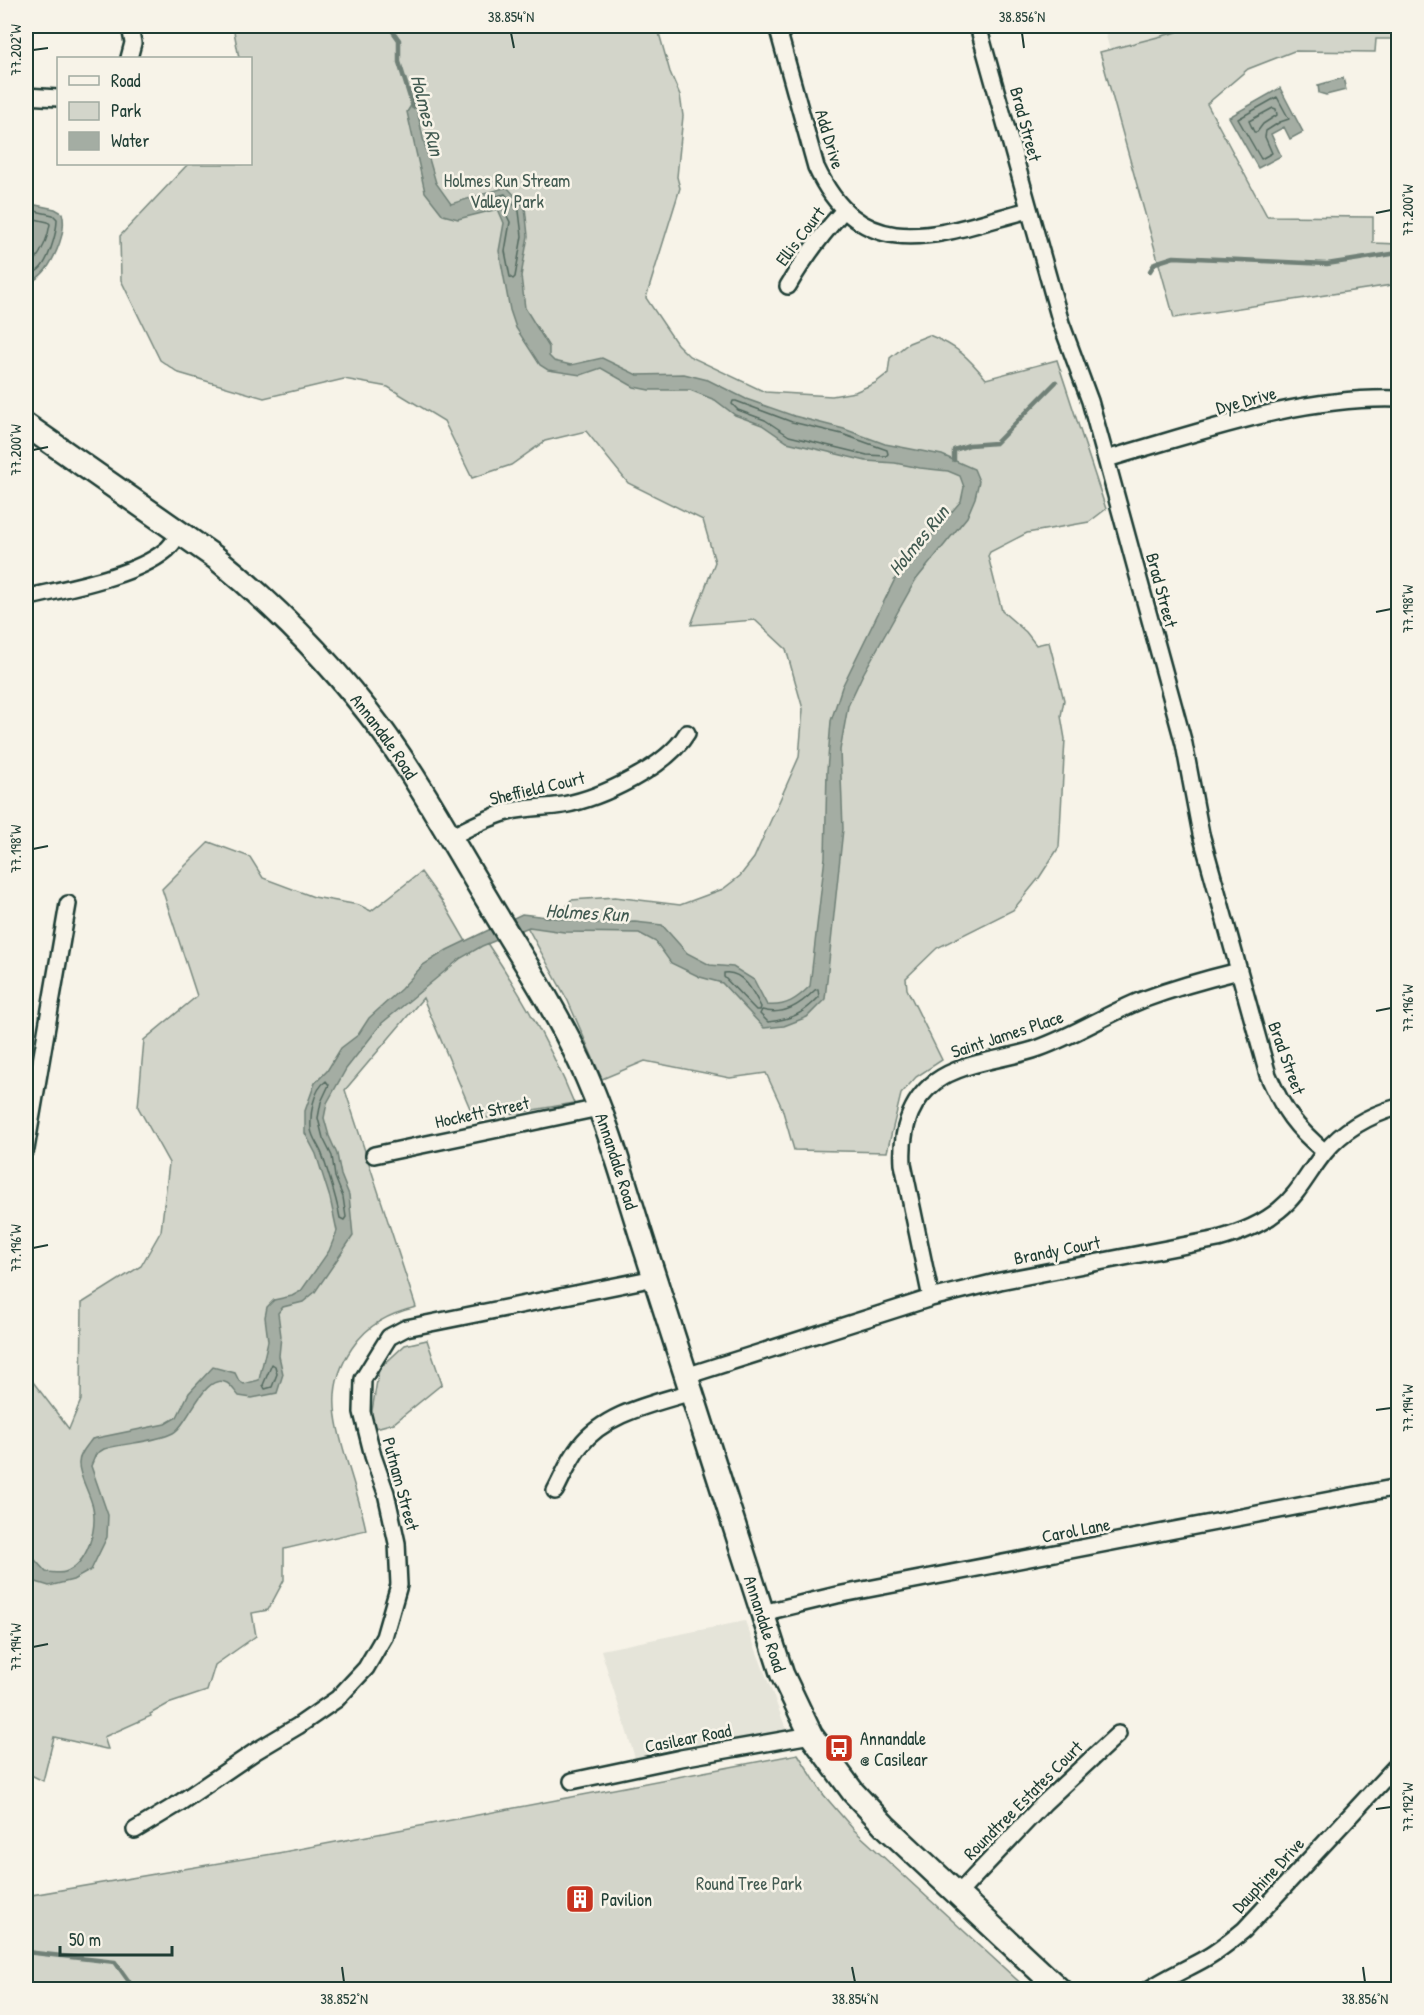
<svg xmlns="http://www.w3.org/2000/svg" width="1424" height="2015" viewBox="0 0 1424 2015" font-family="'Patrick Hand',sans-serif">
	<style>
		.built { fill: #e5e4d9 }
		.green { fill: #d3d5ca; stroke: #79897f; stroke-width: 1.5 }
		.water { fill: #a4ada3; stroke: #6f8077; stroke-width: 1.5 }
		.lines { fill: none; stroke-linecap: round; stroke-linejoin: round }
		.shore { stroke: #546a60; stroke-width: 1.5 }
		.stream { stroke: #6f8077; stroke-width: 4.5 }
		.street-casing { stroke: #1f3d34; stroke-width: 20 }
		.secondary-casing { stroke: #1f3d34; stroke-width: 27 }
		.street { stroke: #f7f3e8; stroke-width: 15 }
		.secondary { stroke: #f7f3e8; stroke-width: 22 }
		.ticks { fill: none; stroke: #1f3d34; stroke-width: 2 }
		.labels { text-anchor: middle; dominant-baseline: central; stroke-width: 5; stroke-linejoin: round; paint-order: stroke }
		.street-label { font-size: 18px; fill: #1f3d34; stroke: #f7f3e8 }
		.park-label { font-size: 18px; fill: #435b52; stroke: #f7f3e8 }
		.poi-label { font-size: 18px; fill: #1f3d34; stroke: #f7f3e8; text-anchor: start }
		.water-label { font-size: 20px; font-style: italic; fill: #405950; stroke: #f7f3e8 }
		.neatline { fill: none; stroke: #1f3d34; stroke-width: 2 }
		.ticks-label { font-size: 15px; text-anchor: middle; fill: #1f3d34 }
	</style>
	<rect width="100%" height="100%" fill="#f7f3e8"/>
	<filter id="ink" filterUnits="userSpaceOnUse"><feTurbulence type="fractalNoise" baseFrequency=".0167" numOctaves="2"/><feDisplacementMap in="SourceGraphic" scale="12" xChannelSelector="R" yChannelSelector="G"/><feConvolveMatrix kernelMatrix="1 2 1 2 8 2 1 2 1" color-interpolation-filters="sRGB"/></filter>
	<g filter="url(#ink)">
		<path class="built" d="M 1103,26 L 1183,26 L 1177,32 L 1110,50 Z
			M 745,1621 L 788,1734 L 636,1761 L 601,1650 Z"/>
		<path class="green" d="M 233,26 L 657,26 L 670,72 L 680,95 L 683,116 L 677,177 L 680,188 L 646,298 L 677,344 L 689,356 L 765,392 L 832,396 L 855,392 L 875,383 L 888,373 L 890,358 L 909,343 L 929,335 C 957,346 968,357 986,379 L 1057,360 L 1106,509 L 1089,522 L 1027,533 L 990,552 L 988,556 L 1002,611 L 1026,632 L 1036,645 L 1049,642 L 1064,700 L 1061,716 L 1065,739 L 1059,847 L 1039,878 L 1013,910 L 937,948 L 906,978 L 907,989 L 942,1060 L 916,1077 L 901,1094 L 887,1152 L 794,1150 L 782,1108 L 766,1073 L 730,1078 L 645,1061 L 602,1079 L 568,1001 L 525,923 L 561,925 L 559,918 L 571,900 L 615,897 L 680,905 L 723,889 L 740,876 L 754,858 L 799,757 L 803,709 L 786,649 L 755,620 L 691,625 L 715,562 L 703,520 L 628,483 L 586,431 L 545,441 L 511,465 L 472,478 L 444,421 L 388,387 L 344,379 L 264,398 L 179,373 L 160,360 L 121,280 L 120,236 L 188,164 L 250,164 L 250,58 L 239,58 Z
			M 1183,26 L 1398,26 L 1398,39 L 1376,39 L 1375,52 L 1294,51 L 1248,69 L 1207,104 L 1267,216 L 1373,217 L 1373,243 L 1398,244 L 1398,284 L 1174,318 L 1100,52 L 1177,32 Z
			M 209,842 L 250,857 L 263,878 L 314,897 L 359,905 L 371,911 L 421,872 L 446,907 L 468,945 L 487,943 C 521,994 551,1046 574,1103 L 475,1120 L 423,998 L 345,1090 L 416,1307 C 389,1314 368,1324 352,1348 C 326,1386 334,1417 346,1458 C 353,1482 361,1505 366,1530 L 284,1549 L 284,1580 L 268,1610 L 252,1613 L 256,1636 L 215,1665 L 207,1691 L 168,1704 L 150,1714 L 151,1716 L 104,1737 L 108,1749 L 106,1749 L 54,1737 L 43,1781 L 27,1773 L 26,1775 L 26,1389 L 30,1378 L 69,1429 L 81,1400 L 82,1303 L 141,1266 L 161,1231 L 169,1163 L 138,1107 L 144,1040 L 197,996 L 162,889 Z
			M 427,1340 L 442,1384 L 394,1423 L 372,1429 L 370,1423 L 379,1369 L 405,1345 Z
			M 798,1754 L 823,1794 L 854,1830 L 1027,1989 L 26,1989 L 26,1896 L 278,1853 Z"/>
		<path class="water" d="M 1343,78 L 1346,90 L 1326,95 L 1319,93 L 1318,85 Z
			M 1280,88 L 1303,132 L 1290,139 L 1284,127 L 1271,134 L 1281,156 L 1258,168 L 1229,117 Z
			M 415,99 L 423,138 L 436,183 L 451,204 L 507,187 L 525,207 L 528,236 L 521,276 L 525,308 L 549,347 L 549,356 L 554,361 L 571,365 L 602,358 L 637,375 L 684,374 L 708,380 L 746,399 L 794,416 L 844,429 L 885,444 L 942,455 L 974,469 L 979,481 L 975,498 L 967,517 L 915,581 L 862,676 L 848,706 L 840,750 L 843,829 L 825,999 L 807,1017 L 784,1026 L 764,1028 L 722,983 L 700,977 L 671,963 L 656,942 L 639,933 L 564,932 L 529,927 L 482,946 L 461,958 L 382,1023 L 346,1069 L 327,1103 L 324,1118 L 329,1136 L 337,1154 L 341,1175 L 349,1195 L 353,1236 L 315,1292 L 303,1302 L 283,1307 L 278,1313 L 281,1336 L 279,1356 L 283,1374 L 277,1393 L 252,1398 L 239,1396 C 236,1393 231,1385 227,1383 C 204,1371 189,1425 173,1433 C 156,1442 124,1443 104,1449 L 96,1454 L 91,1466 L 108,1515 L 107,1537 L 91,1570 L 73,1580 L 49,1586 L 33,1581 L 26,1574 L 26,1550 L 46,1572 C 52,1572 59,1574 65,1572 C 88,1564 97,1529 93,1508 C 91,1495 78,1475 79,1463 C 79,1454 87,1446 92,1439 L 165,1424 L 177,1417 L 189,1393 L 213,1367 L 235,1373 L 239,1381 L 244,1384 L 259,1380 L 268,1341 L 265,1317 L 267,1307 L 274,1300 L 292,1296 L 301,1291 L 329,1251 L 337,1231 L 330,1198 L 316,1154 L 305,1133 L 305,1111 L 315,1083 L 327,1071 L 341,1048 L 358,1035 L 369,1018 L 401,989 L 423,965 L 447,950 L 522,914 L 598,923 L 635,922 L 662,925 L 687,953 L 710,965 L 733,967 L 754,980 L 767,1005 C 786,1007 797,999 810,986 L 825,857 L 827,771 L 831,721 L 842,687 L 896,577 L 961,501 L 964,487 L 960,476 L 948,471 L 920,468 L 895,463 L 866,461 L 787,442 L 762,425 L 735,415 L 715,400 L 690,390 L 649,390 L 634,387 L 601,368 L 581,375 L 548,370 L 540,365 L 516,328 L 510,310 L 499,251 L 504,223 L 498,209 L 458,219 L 443,215 L 425,192 L 407,112 Z
			M 26,203 L 55,209 L 62,213 C 68,233 51,271 34,280 L 26,278 Z"/>
		<g class="lines">
			<path class="shore" d="M 1277,97 L 1289,119 L 1280,122 L 1266,131 L 1265,137 L 1272,153 L 1261,159 L 1238,119 Z
				M 1273,108 L 1276,109 L 1277,115 L 1263,124 L 1257,132 L 1254,132 L 1249,121 Z
				M 505,194 L 519,211 L 522,236 L 515,277 L 513,279 L 510,277 L 505,251 L 510,222 L 502,206 L 493,200 L 494,197 Z
				M 26,209 L 53,215 L 57,219 C 57,232 48,267 35,272 C 33,273 28,273 26,272
				M 26,217 L 48,222 L 50,224 C 48,239 41,253 32,265 L 26,265
				M 736,401 L 792,422 L 842,434 L 887,450 L 888,454 L 886,456 L 867,455 L 789,436 L 765,420 L 738,410 L 732,404 L 733,401 Z
				M 724,973 C 743,970 754,993 761,1007 L 760,1010 L 756,1010 L 724,977 Z
				M 818,989 L 819,997 C 803,1014 792,1019 768,1022 L 760,1014 L 762,1010 C 784,1016 800,1005 815,990 Z
				M 326,1081 L 329,1085 L 321,1102 L 318,1118 L 323,1138 L 332,1156 L 335,1177 L 343,1197 L 346,1217 L 344,1220 L 340,1218 C 336,1196 329,1175 322,1154 C 319,1146 312,1138 311,1129 C 310,1114 313,1090 326,1081 Z
				M 272,1364 L 275,1366 L 277,1374 L 272,1387 L 265,1389 L 263,1385 Z"/>
			<path class="stream" d="M 389,26 L 399,40 L 399,62 L 413,107
				M 1150,271 L 1155,263 L 1174,257 L 1327,264 L 1398,253
				M 954,460 L 954,450 L 969,445 L 996,443 L 1056,382
				M 26,1952 L 115,1962 L 135,1990"/>
			<g class="street-casing">
				<path id="street" d="M 777,26 L 816,167 C 864,271 944,232 1029,210
					M 978,26 L 1061,323 L 1090,401 L 1106,459 L 1184,744 L 1201,834 L 1268,1075 C 1284,1111 1295,1127 1325,1152
					M 129,58 L 133,43 L 130,26
					M 26,96 L 58,98
					M 788,286 C 804,258 822,234 844,210
					M 1106,459 C 1202,432 1298,396 1398,399
					M 26,598 C 66,588 133,577 165,551 C 171,547 175,539 180,533
					M 450,837 C 469,828 488,817 508,812 C 526,807 545,808 563,805 C 601,798 667,767 687,733
					M 26,1149 L 68,904
					M 374,1155 L 599,1108
					M 931,1298 L 903,1164 C 901,1133 909,1102 935,1082 C 963,1061 1006,1060 1039,1048 C 1075,1035 1107,1014 1142,1000 C 1174,988 1206,979 1239,971
					M 686,1376 L 931,1298 L 1000,1281 L 1218,1239 C 1240,1233 1261,1225 1279,1210 C 1299,1194 1309,1171 1325,1152 C 1344,1129 1370,1115 1398,1107
					M 555,1491 C 563,1476 569,1460 580,1446 C 605,1413 653,1404 691,1392
					M 762,1613 L 837,1595 L 1398,1487
					M 572,1781 L 681,1758 L 811,1735
					M 135,1830 L 178,1804 L 256,1751 L 298,1726 L 337,1699 L 366,1668 L 384,1637 L 399,1585 L 397,1543 L 386,1493 L 373,1456 L 362,1412 L 363,1379 L 389,1337 L 406,1328 L 655,1278
					M 958,1894 L 1044,1803 L 1118,1734
					M 1148,1990 C 1167,1977 1187,1969 1206,1958 C 1220,1950 1232,1940 1244,1930 L 1398,1764"/>
			</g>
			<g class="secondary-casing">
				<g id="secondary">
					<path id="s1" d="M 26,425 L 216,558 C 279,609 336,668 384,733 C 422,786 454,845 488,901 C 519,954 554,1006 580,1062 C 609,1123 626,1190 647,1254 C 693,1394 736,1534 782,1674 L 811,1735 L 853,1792 L 885,1826 L 1060,1990"/>
				</g>
			</g>
			<use href="#street" class="street"/>
			<use href="#secondary" class="secondary"/>
		</g>
	</g>
	<path class="ticks" d="M 511,33 L 514,48M 1022,33 L 1024,48M 33,50 L 48,48M 1376,213 L 1391,210M 33,450 L 48,447M 1376,612 L 1391,609M 33,849 L 48,846M 1376,1011 L 1391,1008M 33,1248 L 48,1245M 1376,1410 L 1391,1408M 33,1647 L 48,1644M 1376,1809 L 1391,1807M 342,1967 L 344,1982M 852,1967 L 855,1982M 1363,1967 L 1365,1982"/>
	<defs>
		<g id="bus-square" transform="scale(1.5)"><rect x="-9" y="-9" width="18" height="18" rx="4" fill="#c8321e" stroke="#f7f3e8"/><path d="M-5-6H5V4H4V6H2V4H-2V6H-4V4H-5ZM-3.5-4V0h7V-4ZM-3.5 1.2v1.5H-2V1.2ZM2 1.2v1.5H3.5V1.2Z" fill="#fff"/></g>
		<g id="building-square" transform="scale(1.5)"><rect x="-9" y="-9" width="18" height="18" rx="4" fill="#c8321e" stroke="#f7f3e8"/><path d="M-4-6H4V6H1V3H-1V6H-4ZM-2.5-4.3h1.7v1.8h-1.7ZM.8-4.3h1.7v1.8H.8ZM-2.5-1h1.7V.8h-1.7ZM.8-1h1.7V.8H.8Z" fill="#fff"/></g>
	</defs>
	<g fill-rule="evenodd">
		<use href="#bus-square" x="839" y="1748"/>
		<use href="#building-square" x="580" y="1899"/>
	</g>
	<g class="labels">
		<g class="street-label">
			<text transform="translate(1026 124) rotate(75)">Brad Street</text>
			<text transform="translate(830 139) rotate(73)">Add Drive</text>
			<text transform="translate(800 236) rotate(-53)">Ellis Court</text>
			<text transform="translate(1246 400) rotate(-15)">Dye Drive</text>
			<text transform="translate(1162 590) rotate(75)">Brad Street</text>
			<text stroke="none"><textPath href="#s1" startOffset="478">Annandale Road</textPath></text>
			<text transform="translate(537 788) rotate(-13)">Sheffield Court</text>
			<text transform="translate(1007 1034) rotate(-18)">Saint James Place</text>
			<text transform="translate(1287 1058) rotate(70)">Brad Street</text>
			<text transform="translate(482 1112) rotate(-12)">Hockett Street</text>
			<text stroke="none"><textPath href="#s1" startOffset="964">Annandale Road</textPath></text>
			<text transform="translate(1057 1250) rotate(-11)">Brandy Court</text>
			<text transform="translate(401 1484) rotate(75)">Putnam Street</text>
			<text transform="translate(1076 1530) rotate(-11)">Carol Lane</text>
			<text stroke="none"><textPath href="#s1" startOffset="1450">Annandale Road</textPath></text>
			<text transform="translate(688 1738) rotate(-11)">Casilear Road</text>
			<text transform="translate(1023 1800) rotate(-45)">Roundtree Estates Court</text>
			<text transform="translate(1268 1875) rotate(-47)">Dauphine Drive</text>
		</g>
		<g class="park-label">
			<text x="507" y="180">Holmes Run Stream<tspan x="507" dy="21">Valley Park</tspan></text>
			<text x="749" y="1883">Round Tree Park</text>
		</g>
		<g class="poi-label">
			<text x="860" y="1738">Annandale<tspan x="860" dy="21">@ Casilear</tspan></text>
			<text x="601" y="1899">Pavilion</text>
		</g>
		<g class="water-label">
			<text transform="translate(428 115) rotate(76)">Holmes Run</text>
			<text transform="translate(918 540) rotate(-51)">Holmes Run</text>
			<text transform="translate(587 912) rotate(3)">Holmes Run</text>
		</g>
	</g>
	<rect width="1424" height="2015" fill="none" stroke="#f7f3e8" stroke-width="66"/>
	<rect x="57" y="57" width="195" height="108" fill="#f7f3e8" stroke="#a1aaa0" stroke-width="1.5"/>
	<rect x="69" y="76" width="30" height="9" fill="#f7f3e8" stroke="#a1aaa0" stroke-width="1.5"/>
	<text x="111" y="87" font-size="18" fill="#1f3d34">Road</text>
	<rect x="69" y="102" width="30" height="18" fill="#d3d5ca" stroke="#a1aaa0" stroke-width="1.5"/>
	<text x="111" y="117" font-size="18" fill="#1f3d34">Park</text>
	<rect x="69" y="132" width="30" height="18" fill="#a4ada3" stroke="#a1aaa0" stroke-width="1.5"/>
	<text x="111" y="147" font-size="18" fill="#1f3d34">Water</text>
	<path d="M60 1946v9h112v-9" fill="none" stroke="#1f3d34" stroke-width="3"/>
	<text x="69" y="1946" font-size="18" fill="#1f3d34" stroke="#f7f3e8" stroke-width="4.5" paint-order="stroke">50 m</text>
	<rect x="33" y="33" width="1358" height="1949" class="neatline"/>
	<g class="ticks-label">
		<text x="511" y="22">38.854°N</text>
		<text x="1022" y="22">38.856°N</text>
		<text transform="translate(16 50) rotate(-90)" y="5">77.202°W</text>
		<text transform="translate(1408 210) rotate(-90)" y="5">77.200°W</text>
		<text transform="translate(16 450) rotate(-90)" y="5">77.200°W</text>
		<text transform="translate(1408 609) rotate(-90)" y="5">77.198°W</text>
		<text transform="translate(16 849) rotate(-90)" y="5">77.198°W</text>
		<text transform="translate(1408 1008) rotate(-90)" y="5">77.196°W</text>
		<text transform="translate(16 1248) rotate(-90)" y="5">77.196°W</text>
		<text transform="translate(1408 1408) rotate(-90)" y="5">77.194°W</text>
		<text transform="translate(16 1647) rotate(-90)" y="5">77.194°W</text>
		<text transform="translate(1408 1807) rotate(-90)" y="5">77.192°W</text>
		<text x="344" y="2004">38.852°N</text>
		<text x="855" y="2004">38.854°N</text>
		<text x="1365" y="2004">38.856°N</text>
	</g>
</svg>
